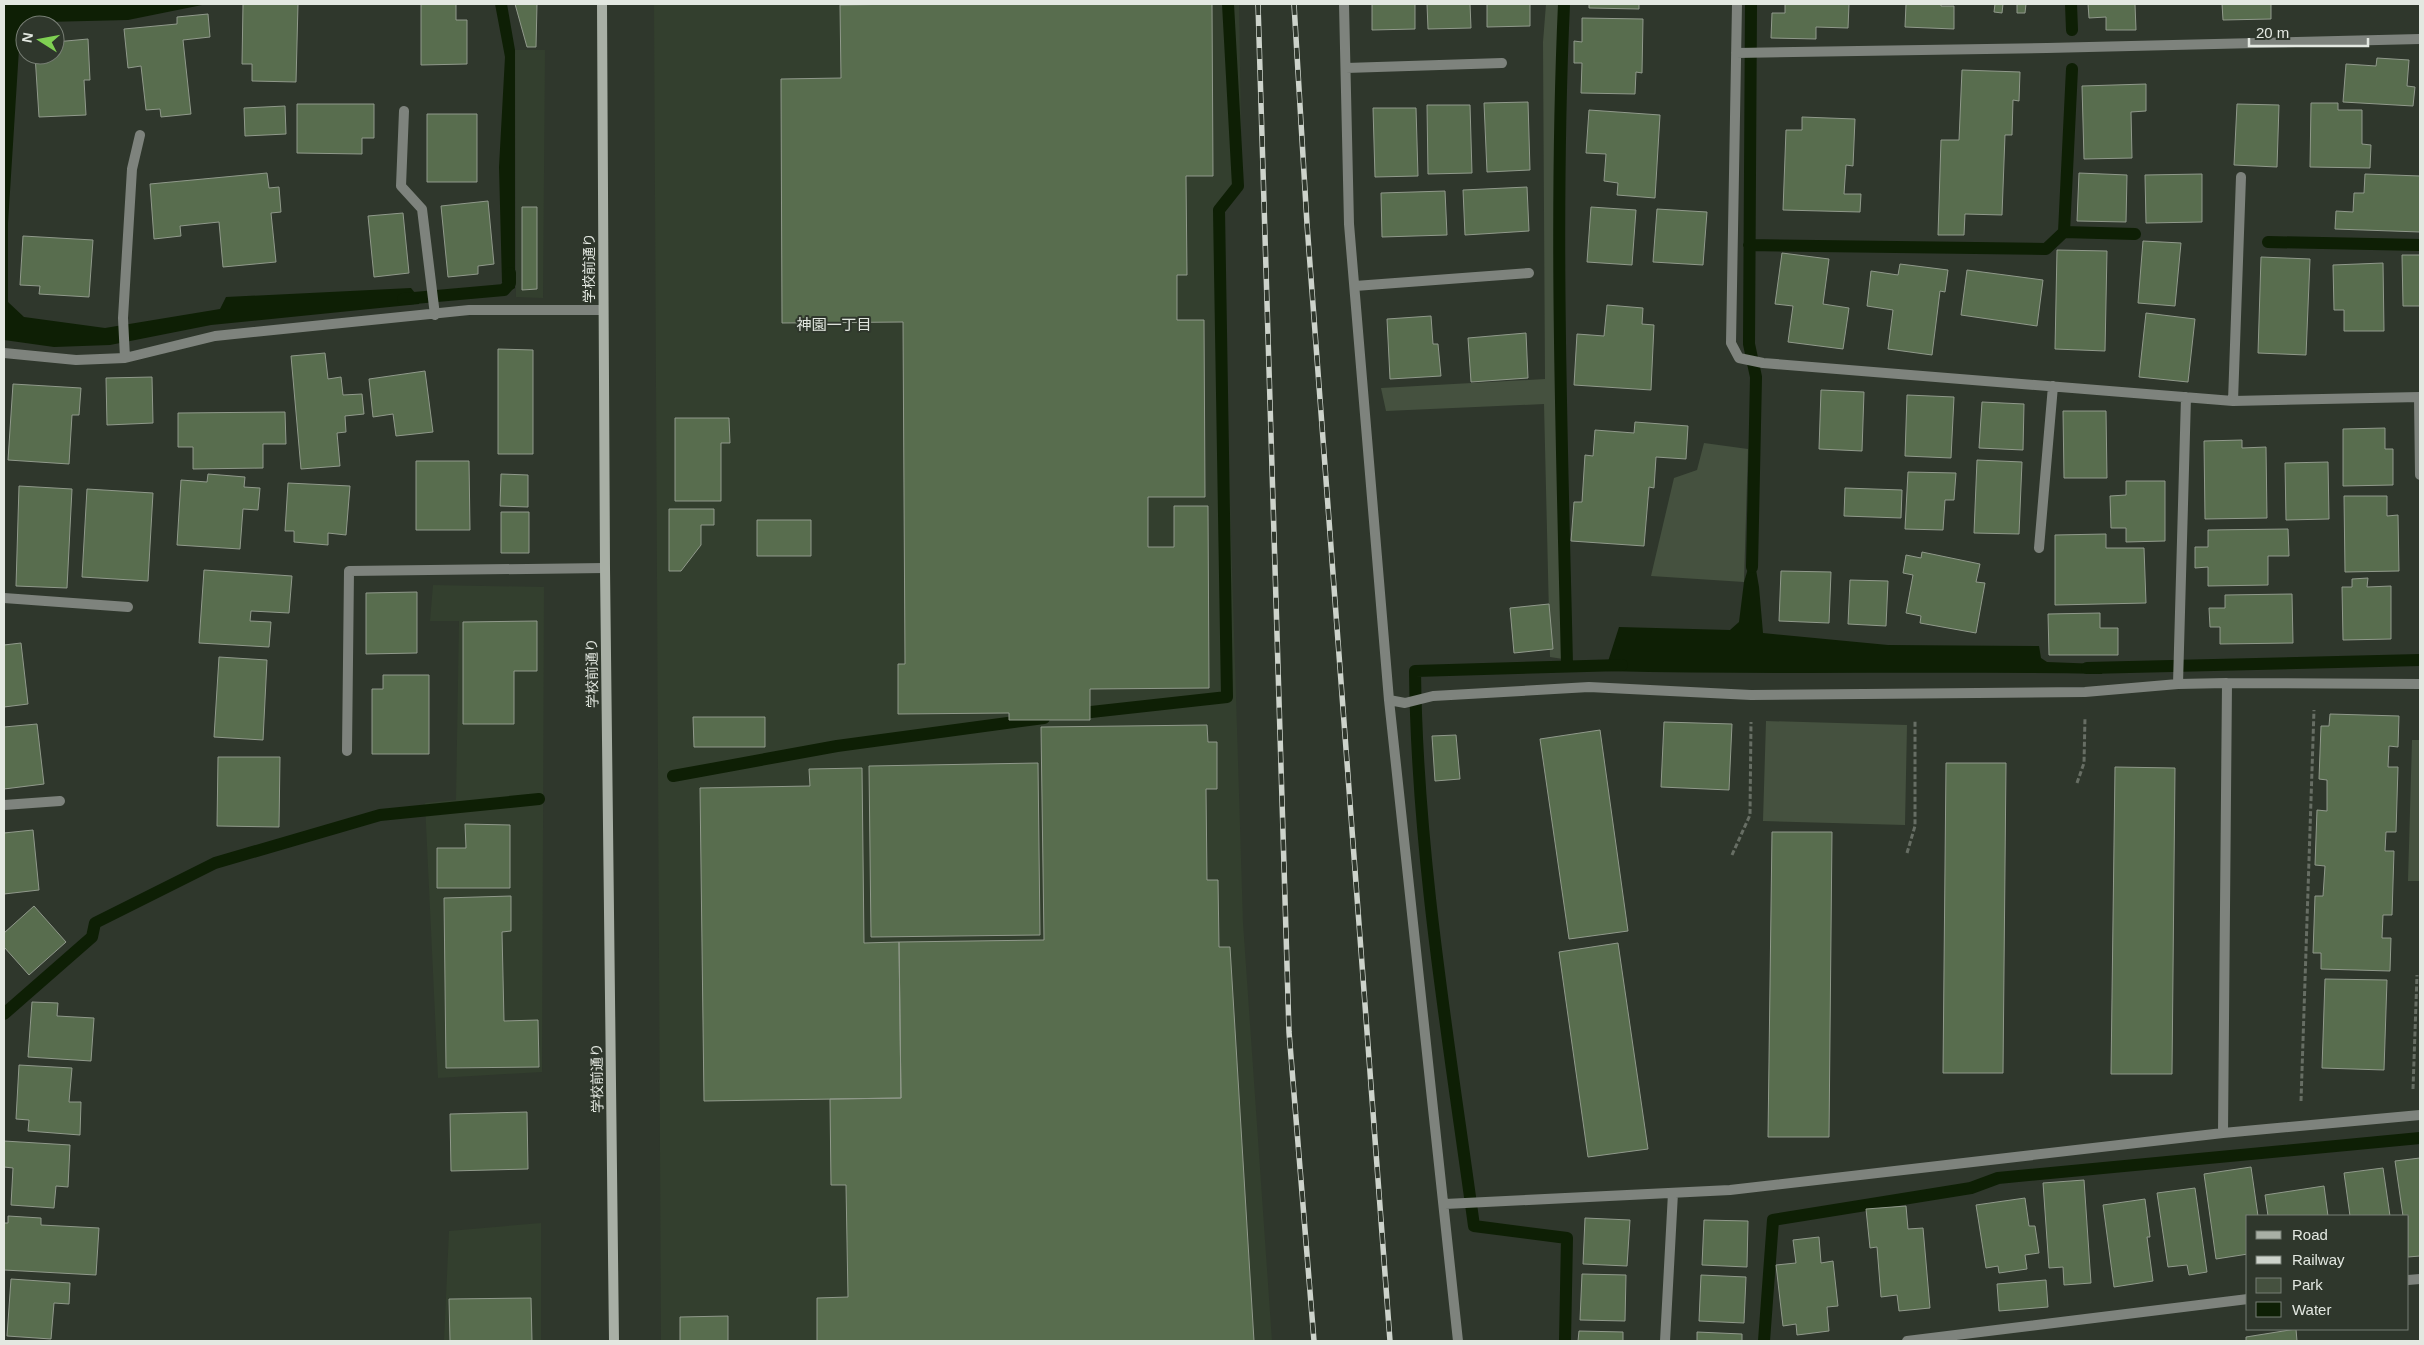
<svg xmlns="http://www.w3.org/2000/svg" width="2424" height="1345" viewBox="0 0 2424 1345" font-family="Helvetica,'Noto Sans JP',sans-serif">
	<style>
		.built { fill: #333f2e }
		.green { fill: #45513f }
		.water { fill: #0e1f05 }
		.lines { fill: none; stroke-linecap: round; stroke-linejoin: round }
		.stream { stroke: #0e1f05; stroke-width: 12 }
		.building { fill: #586d4e; stroke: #90998b }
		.path { stroke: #676e64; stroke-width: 3; stroke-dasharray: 5 2.5; stroke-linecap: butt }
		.street { stroke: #7e837d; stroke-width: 10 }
		.secondary { stroke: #a8afa5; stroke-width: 10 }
		.rail-casing { stroke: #cdd3cb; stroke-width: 5.5 }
		.rail { stroke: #2f372c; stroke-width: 4; stroke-dasharray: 11; stroke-linecap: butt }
		.labels { text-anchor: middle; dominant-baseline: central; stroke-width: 4; stroke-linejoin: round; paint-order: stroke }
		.street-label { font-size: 14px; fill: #e3e8e1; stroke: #2f372c }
		.neighbourhood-label { font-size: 15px; fill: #e3e8e1; stroke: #2f372c }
	</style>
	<rect width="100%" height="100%" fill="#2f372c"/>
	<path class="built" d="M 654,4 L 1239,4 L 1242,190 L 1221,211 L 1243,923 L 1272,1341 L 661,1341 Z
		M 515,50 L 545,50 L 543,298 L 516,297 Z
		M 433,585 L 544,587 L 542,1072 L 438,1078 L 425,803 L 456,800 L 459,621 L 430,621 Z
		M 541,1223 L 541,1341 L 444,1341 L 449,1231 Z"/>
	<path class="green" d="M 1546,4 L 1568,4 C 1560,223 1565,441 1570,660 L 1550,657 L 1544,404 L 1386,411 L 1381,388 L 1545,379 L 1543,42 Z
		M 1704,443 L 1748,449 L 1744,582 L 1651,576 L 1674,478 L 1697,470 Z
		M 1766,721 L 1907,725 L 1905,825 L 1763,821 Z
		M 2412,740 L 2420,740 L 2420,881 L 2408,881 Z"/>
	<path class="water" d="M 4,4 L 207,4 L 128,20 L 45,22 L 42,25 L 25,25 L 25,42 L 19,49 L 8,223 L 8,302 L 24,317 L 105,328 L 220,309 L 226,297 L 411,288 L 419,298 L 419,304 L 211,325 L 110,345 L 54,347 L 4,340 Z
		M 495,4 L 507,4 L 515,50 L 515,288 L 508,292 L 502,282 L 499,167 L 505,57 Z
		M 1753,552 L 1759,587 L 1763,633 L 1888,645 L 2039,646 L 2041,658 L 2047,662 L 2099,664 L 2103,669 L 2102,674 C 1936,671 1770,675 1605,671 L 1619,627 L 1730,630 L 1739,622 L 1744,582 Z"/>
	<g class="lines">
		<path class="stream" d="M 1564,4 C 1554,224 1562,445 1567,665
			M 1751,4 L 1749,344 L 1756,377 L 1752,567
			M 2071,4 L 2072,30
			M 2064,232 L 2072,69
			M 2268,242 L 2420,245
			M 1749,245 L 2046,249 L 2064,232 L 2135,234
			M 403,299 L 504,290 L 510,283 L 510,273
			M 2087,668 L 2420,660
			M 1073,714 L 1227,697 L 1219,210 L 1238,186 L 1228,4
			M 673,776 L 837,746 L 1044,718
			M 4,1014 L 92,937 L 95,923 L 215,863 L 380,815 L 539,799
			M 1565,1341 L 1567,1238 L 1474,1226 C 1449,1042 1417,856 1415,671 L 1622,665
			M 1764,1341 L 1773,1220 L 1971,1188 L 1998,1178 L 2420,1138"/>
	</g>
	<path class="building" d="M 243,4 L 298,4 L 296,82 L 252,81 L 252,64 L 242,64 Z
		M 421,4 L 456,4 L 456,20 L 467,20 L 467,64 L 421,65 Z
		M 515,4 L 537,4 L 536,47 L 527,47 Z
		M 906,4 L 1212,4 L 1213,176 L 1186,176 L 1187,275 L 1177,275 L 1177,320 L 1204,320 L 1205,497 L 1148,497 L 1148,547 L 1174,547 L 1174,506 L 1208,506 L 1209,688 L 1090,689 L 1090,720 L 1009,720 L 1009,713 L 898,714 L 898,664 L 905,664 L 903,322 L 782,323 L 781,79 L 841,78 L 840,5 Z
		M 1372,4 L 1415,4 L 1415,29 L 1372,30 Z
		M 1427,4 L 1470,4 L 1471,28 L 1428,29 Z
		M 1487,4 L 1530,4 L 1530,26 L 1487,27 Z
		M 1589,4 L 1639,4 L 1639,9 L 1589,8 Z
		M 1785,4 L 1849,4 L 1848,28 L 1816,27 L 1816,39 L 1771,38 L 1772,13 L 1785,13 Z
		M 1906,4 L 1941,4 L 1941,6 L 1954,6 L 1954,29 L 1905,27 Z
		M 1995,4 L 2003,4 L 2002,13 L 1994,12 Z
		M 2017,4 L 2026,4 L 2025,13 L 2017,13 Z
		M 2088,4 L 2135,4 L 2136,30 L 2106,30 L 2106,17 L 2089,18 Z
		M 2222,4 L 2271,4 L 2271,19 L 2223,20 Z
		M 208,14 L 210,37 L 183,40 L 191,114 L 161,117 L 160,109 L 146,110 L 141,66 L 128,68 L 124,29 L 177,24 L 177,17 Z
		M 1582,18 L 1643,19 L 1642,73 L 1636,72 L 1635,94 L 1581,93 L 1582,63 L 1574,63 L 1574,41 L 1582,42 Z
		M 88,39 L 90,80 L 84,80 L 86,115 L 39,117 L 35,55 L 55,55 L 55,42 Z
		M 2377,58 L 2409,60 L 2407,86 L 2415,87 L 2413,106 L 2343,102 L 2346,64 L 2376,66 Z
		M 1962,70 L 2020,72 L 2019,101 L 2013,100 L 2012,135 L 2005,135 L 2002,215 L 1965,214 L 1964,235 L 1938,235 L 1941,140 L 1959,140 Z
		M 2146,84 L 2146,111 L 2131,112 L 2132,158 L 2084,159 L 2082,86 Z
		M 1528,102 L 1530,170 L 1487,172 L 1484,103 Z
		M 2311,103 L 2338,103 L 2338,110 L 2362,110 L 2362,144 L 2371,145 L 2370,168 L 2310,167 Z
		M 297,104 L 374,104 L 374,138 L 362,138 L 362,154 L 297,153 Z
		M 2237,104 L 2279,105 L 2277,167 L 2234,165 Z
		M 1427,105 L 1470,105 L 1472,173 L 1428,174 Z
		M 285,106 L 286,134 L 245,136 L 244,108 Z
		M 1373,108 L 1416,108 L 1418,176 L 1375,177 Z
		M 1589,110 L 1660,115 L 1655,198 L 1617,195 L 1618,183 L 1604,181 L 1606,154 L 1586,153 Z
		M 427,114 L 477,114 L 477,182 L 427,182 Z
		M 1802,117 L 1855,119 L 1853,166 L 1846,165 L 1844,194 L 1861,194 L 1860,212 L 1783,210 L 1786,130 L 1802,130 Z
		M 267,173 L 269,188 L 279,187 L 281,212 L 271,213 L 276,262 L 223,267 L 219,222 L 180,226 L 181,236 L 154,239 L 150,184 Z
		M 2079,173 L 2127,175 L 2126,222 L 2077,221 Z
		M 2202,174 L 2202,222 L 2146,223 L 2145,175 Z
		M 2365,174 L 2420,176 L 2420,232 L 2335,229 L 2336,211 L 2353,212 L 2354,193 L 2364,193 Z
		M 1527,187 L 1529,231 L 1465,235 L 1463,190 Z
		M 1445,191 L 1447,235 L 1382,237 L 1381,193 Z
		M 488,201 L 494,264 L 478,266 L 478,274 L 448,277 L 441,206 Z
		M 522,207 L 537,207 L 537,289 L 522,290 Z
		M 1591,207 L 1636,210 L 1632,265 L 1587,262 Z
		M 1657,209 L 1707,212 L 1703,265 L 1653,262 Z
		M 403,213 L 409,273 L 374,277 L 368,216 Z
		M 23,236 L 93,240 L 89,297 L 39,294 L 40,286 L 20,285 Z
		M 2143,241 L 2181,243 L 2175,306 L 2138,303 Z
		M 2057,250 L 2107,251 L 2105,351 L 2055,349 Z
		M 1782,253 L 1829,259 L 1823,304 L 1849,308 L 1843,349 L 1788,342 L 1793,306 L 1775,304 Z
		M 2402,255 L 2420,255 L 2420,306 L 2403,306 Z
		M 2261,257 L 2310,259 L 2306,355 L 2258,353 Z
		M 2383,263 L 2384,331 L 2344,331 L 2344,310 L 2334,310 L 2333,265 Z
		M 1900,264 L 1948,270 L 1945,292 L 1940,291 L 1932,355 L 1888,349 L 1893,310 L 1867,306 L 1871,271 L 1898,275 Z
		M 1967,270 L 2043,280 L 2037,326 L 1961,315 Z
		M 1607,305 L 1643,308 L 1642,324 L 1654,325 L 1651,390 L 1574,385 L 1577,334 L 1604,336 Z
		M 2146,313 L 2195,319 L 2188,382 L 2139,377 Z
		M 1431,316 L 1433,344 L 1438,344 L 1441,376 L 1390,379 L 1387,319 Z
		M 1526,333 L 1528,378 L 1471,382 L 1468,338 Z
		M 498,349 L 533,350 L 533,454 L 498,454 Z
		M 325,353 L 328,379 L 341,377 L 343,395 L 362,394 L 364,414 L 345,416 L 346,432 L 337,433 L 340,466 L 301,469 L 291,356 Z
		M 425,371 L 433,432 L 396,436 L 393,414 L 373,417 L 369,379 Z
		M 152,377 L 153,423 L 107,425 L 106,378 Z
		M 13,384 L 81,388 L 79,415 L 72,415 L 69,464 L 8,460 Z
		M 1821,390 L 1864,392 L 1862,451 L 1819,449 Z
		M 1907,395 L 1954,397 L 1951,458 L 1905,456 Z
		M 1982,402 L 2024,404 L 2023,450 L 1979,448 Z
		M 2063,411 L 2106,411 L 2107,478 L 2064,478 Z
		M 285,412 L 286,444 L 263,444 L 263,468 L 193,469 L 193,447 L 178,447 L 178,413 Z
		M 675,418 L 729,418 L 730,443 L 721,443 L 721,501 L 675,501 Z
		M 1635,422 L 1688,426 L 1686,459 L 1656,457 L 1654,488 L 1649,487 L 1644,546 L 1571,541 L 1574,502 L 1582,502 L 1585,455 L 1593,456 L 1595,430 L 1634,433 Z
		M 2385,428 L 2385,449 L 2393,449 L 2393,485 L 2343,486 L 2343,429 Z
		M 2242,440 L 2242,448 L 2266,447 L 2267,518 L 2205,519 L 2204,441 Z
		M 1977,460 L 2022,462 L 2019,534 L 1974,533 Z
		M 416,461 L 469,461 L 470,530 L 416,530 Z
		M 2328,462 L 2329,519 L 2286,520 L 2285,463 Z
		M 1908,472 L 1956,473 L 1954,500 L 1945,500 L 1943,530 L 1905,529 Z
		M 208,474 L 245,477 L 244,487 L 260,488 L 258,510 L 243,509 L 240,549 L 177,545 L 181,480 L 207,482 Z
		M 501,474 L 528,475 L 528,507 L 500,506 Z
		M 2126,481 L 2165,481 L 2165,541 L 2126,542 L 2126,528 L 2111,528 L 2110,496 L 2126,495 Z
		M 288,483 L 350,486 L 346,535 L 328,533 L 328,545 L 294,542 L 294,531 L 285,531 Z
		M 19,486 L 72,489 L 67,588 L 16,586 Z
		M 1845,488 L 1902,490 L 1901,518 L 1844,516 Z
		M 87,489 L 153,493 L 148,581 L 82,577 Z
		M 2344,496 L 2387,496 L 2387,516 L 2398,515 L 2399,571 L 2345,572 Z
		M 669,509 L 714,509 L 714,525 L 701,525 L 701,545 L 681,571 L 669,571 Z
		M 501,512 L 529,512 L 529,553 L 501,553 Z
		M 757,520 L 811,520 L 811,556 L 757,556 Z
		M 2288,529 L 2289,556 L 2268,556 L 2268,585 L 2208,586 L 2208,567 L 2195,568 L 2195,547 L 2208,547 L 2208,530 Z
		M 2106,534 L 2106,548 L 2144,548 L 2146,603 L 2055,605 L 2055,535 Z
		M 1922,552 L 1980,564 L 1976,582 L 1985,583 L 1976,633 L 1920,623 L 1921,616 L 1906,613 L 1913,575 L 1903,573 L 1906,555 L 1921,558 Z
		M 204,570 L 292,576 L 289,613 L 251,611 L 250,621 L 271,622 L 269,647 L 199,643 Z
		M 1781,571 L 1831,572 L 1829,623 L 1779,621 Z
		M 2368,578 L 2367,587 L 2391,586 L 2391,639 L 2343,640 L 2342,587 L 2352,587 L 2352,579 Z
		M 1850,580 L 1888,581 L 1886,626 L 1848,624 Z
		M 417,592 L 417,653 L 366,654 L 366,593 Z
		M 2292,594 L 2293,643 L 2220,644 L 2220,627 L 2210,627 L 2209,608 L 2225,608 L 2225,595 Z
		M 1549,604 L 1553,649 L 1514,653 L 1510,608 Z
		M 2100,613 L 2100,628 L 2118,628 L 2118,655 L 2049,655 L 2048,614 Z
		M 537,621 L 537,671 L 514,671 L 514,724 L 463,724 L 463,622 Z
		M 21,643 L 28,704 L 4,707 L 4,645 Z
		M 219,657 L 267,660 L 263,740 L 214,737 Z
		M 383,675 L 429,675 L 429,754 L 372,754 L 372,689 L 383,689 Z
		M 2330,714 L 2399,716 L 2398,747 L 2389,746 L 2388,767 L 2398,767 L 2396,832 L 2386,832 L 2385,851 L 2394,851 L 2392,915 L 2383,915 L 2382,938 L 2391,938 L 2390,971 L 2321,969 L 2321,953 L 2313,953 L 2315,896 L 2323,896 L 2325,866 L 2315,865 L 2317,810 L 2327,811 L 2327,780 L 2319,779 L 2321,726 L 2329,726 Z
		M 693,717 L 765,717 L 765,747 L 694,747 Z
		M 1664,722 L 1732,724 L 1729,790 L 1661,787 Z
		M 37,724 L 44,784 L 4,789 L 4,727 Z
		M 1207,725 L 1208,742 L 1217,742 L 1217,789 L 1206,789 L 1207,880 L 1218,880 L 1219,947 L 1230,947 L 1254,1341 L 817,1341 L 817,1298 L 848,1297 L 846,1185 L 831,1185 L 830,1099 L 901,1098 L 899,942 L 1044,940 L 1041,727 Z
		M 1600,730 L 1628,931 L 1569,939 L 1540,739 Z
		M 1456,735 L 1460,779 L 1435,781 L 1432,736 Z
		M 218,757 L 280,757 L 279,827 L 217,826 Z
		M 1038,763 L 1040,935 L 871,937 L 869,766 Z
		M 1946,763 L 2006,763 L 2003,1073 L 1943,1073 Z
		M 2115,767 L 2175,768 L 2172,1074 L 2111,1074 Z
		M 862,768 L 864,943 L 899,942 L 901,1098 L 704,1101 L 700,788 L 810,786 L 809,769 Z
		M 465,824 L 510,825 L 510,888 L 437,888 L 437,848 L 466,848 Z
		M 33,830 L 39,890 L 4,894 L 4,833 Z
		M 1772,832 L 1832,832 L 1829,1137 L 1768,1137 Z
		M 511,896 L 511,931 L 502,932 L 504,1021 L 538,1020 L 539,1067 L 446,1068 L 444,898 Z
		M 34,906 L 66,942 L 29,975 L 4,947 L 4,933 Z
		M 1618,943 L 1648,1149 L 1588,1157 L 1559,952 Z
		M 2325,979 L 2387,980 L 2384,1070 L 2322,1068 Z
		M 32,1002 L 58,1003 L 57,1016 L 94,1018 L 91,1061 L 28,1057 Z
		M 19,1065 L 72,1068 L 69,1102 L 81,1102 L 80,1135 L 28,1131 L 29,1120 L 16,1119 Z
		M 527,1112 L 528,1169 L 451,1171 L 450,1114 Z
		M 4,1141 L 70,1145 L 68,1187 L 56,1186 L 54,1208 L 11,1205 L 13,1168 L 4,1167 Z
		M 2420,1158 L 2420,1256 L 2408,1257 L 2408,1216 L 2403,1216 L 2395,1161 Z
		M 2251,1167 L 2258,1216 L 2248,1216 L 2248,1254 L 2216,1259 L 2204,1174 Z
		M 2383,1168 L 2390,1216 L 2350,1216 L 2344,1173 Z
		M 2084,1180 L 2091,1283 L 2064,1285 L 2063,1267 L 2049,1268 L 2043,1183 Z
		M 2324,1186 L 2328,1216 L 2268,1216 L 2265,1195 Z
		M 2195,1188 L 2207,1272 L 2189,1275 L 2187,1265 L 2168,1267 L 2157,1193 Z
		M 2025,1198 L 2029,1226 L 2035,1226 L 2039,1253 L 2025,1255 L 2027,1269 L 1999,1273 L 1998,1266 L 1986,1268 L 1976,1205 Z
		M 2145,1199 L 2150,1237 L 2147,1237 L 2153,1281 L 2114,1287 L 2103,1205 Z
		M 1906,1206 L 1908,1229 L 1923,1228 L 1930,1308 L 1899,1311 L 1897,1295 L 1881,1297 L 1877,1247 L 1870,1248 L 1866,1209 Z
		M 8,1216 L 41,1218 L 41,1225 L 99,1228 L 96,1275 L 4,1270 L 4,1223 L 8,1223 Z
		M 1585,1218 L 1630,1220 L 1627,1266 L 1583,1264 Z
		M 1704,1220 L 1748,1221 L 1747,1267 L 1702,1265 Z
		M 1819,1237 L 1821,1263 L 1833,1261 L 1838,1306 L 1827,1307 L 1829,1331 L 1797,1335 L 1796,1324 L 1783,1326 L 1776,1265 L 1796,1263 L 1793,1240 Z
		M 1582,1274 L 1626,1275 L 1625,1321 L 1580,1320 Z
		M 1701,1275 L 1746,1277 L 1744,1323 L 1699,1321 Z
		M 11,1279 L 70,1283 L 69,1304 L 54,1303 L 51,1339 L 7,1336 Z
		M 2046,1280 L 2048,1307 L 1999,1311 L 1997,1284 Z
		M 531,1298 L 532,1341 L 450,1341 L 449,1299 Z
		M 728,1316 L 728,1341 L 680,1341 L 680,1317 Z
		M 2296,1329 L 2297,1341 L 2246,1341 L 2246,1337 Z
		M 1579,1331 L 1623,1332 L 1623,1341 L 1578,1341 Z
		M 1697,1332 L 1742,1334 L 1742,1341 L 1697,1341 Z"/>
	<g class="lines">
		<path class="path" d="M 2077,783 L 2084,763 L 2085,717
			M 1907,853 L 1915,826 L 1915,720
			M 1732,855 L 1750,815 L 1751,722
			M 2413,1089 L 2417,975
			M 2301,1101 L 2314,710"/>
		<path class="street" d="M 1344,4 L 1349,224 L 1389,700 L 1458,1341
			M 1737,4 L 1731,343 L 1739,358 L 1763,363 L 2233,401 L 2420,397
			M 1736,53 L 2047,48 L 2420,39
			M 1346,68 L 1502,63
			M 404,111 L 401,186 L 422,209 L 435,315
			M 1355,286 L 1529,273
			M 4,353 L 76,360 L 125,358 L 215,336 L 469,310 L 603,310
			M 125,358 L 123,318 L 132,169 L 140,135
			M 2419,397 L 2420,475
			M 2233,401 L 2241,177
			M 2039,548 L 2053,386
			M 4,598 L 128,607
			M 2178,684 L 2186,397
			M 1389,700 L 1405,703 L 1433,696 L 1589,687 L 1751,695 L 2085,692 L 2178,684 L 2227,683 L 2420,684
			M 347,751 L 349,571 L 605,568
			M 4,805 L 60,801
			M 2223,1133 L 2227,683
			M 1445,1204 L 1730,1190 L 2223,1133 L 2420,1115
			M 2408,1280 L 2420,1279
			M 1665,1341 L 1673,1193
			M 1907,1341 L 2248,1299"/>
		<path class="secondary" d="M 602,4 L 605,568 L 614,1341"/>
		<g class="rail-casing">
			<path id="rail" d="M 1258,4 L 1289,1032 L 1314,1341
				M 1294,4 L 1307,224 L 1390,1341"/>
		</g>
		<use href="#rail" class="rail"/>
	</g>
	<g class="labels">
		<g class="street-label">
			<text transform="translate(589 268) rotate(-90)">学校前通り</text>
			<text transform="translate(592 673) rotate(-91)">学校前通り</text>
			<text transform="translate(597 1078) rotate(-91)">学校前通り</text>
		</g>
		<g class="neighbourhood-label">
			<text x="834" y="324">神園一丁目</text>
		</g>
	</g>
	<rect width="2424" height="1345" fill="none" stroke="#e3e8e1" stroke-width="10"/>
	<rect x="2246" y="1215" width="162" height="115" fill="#2f372c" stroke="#777e74"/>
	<rect x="2256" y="1231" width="25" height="8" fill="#a8afa5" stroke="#777e74"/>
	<text x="2292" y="1240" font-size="15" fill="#e3e8e1">Road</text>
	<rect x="2256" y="1256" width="25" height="8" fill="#cdd3cb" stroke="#777e74"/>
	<text x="2292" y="1265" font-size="15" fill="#e3e8e1">Railway</text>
	<rect x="2256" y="1278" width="25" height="15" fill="#45513f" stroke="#777e74"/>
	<text x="2292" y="1290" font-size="15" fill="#e3e8e1">Park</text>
	<rect x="2256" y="1302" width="25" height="15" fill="#0e1f05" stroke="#777e74"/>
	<text x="2292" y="1315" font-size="15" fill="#e3e8e1">Water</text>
	<g transform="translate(40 40) rotate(281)"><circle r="24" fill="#2f372c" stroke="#777e74"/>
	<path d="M0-4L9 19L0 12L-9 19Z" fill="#7fd052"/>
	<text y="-8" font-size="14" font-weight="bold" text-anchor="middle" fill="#e3e8e1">N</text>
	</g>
	<path d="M2249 38v8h119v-8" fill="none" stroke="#e3e8e1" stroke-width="2.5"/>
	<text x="2256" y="38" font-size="15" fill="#e3e8e1" stroke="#2f372c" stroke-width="4" paint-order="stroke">20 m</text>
</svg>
